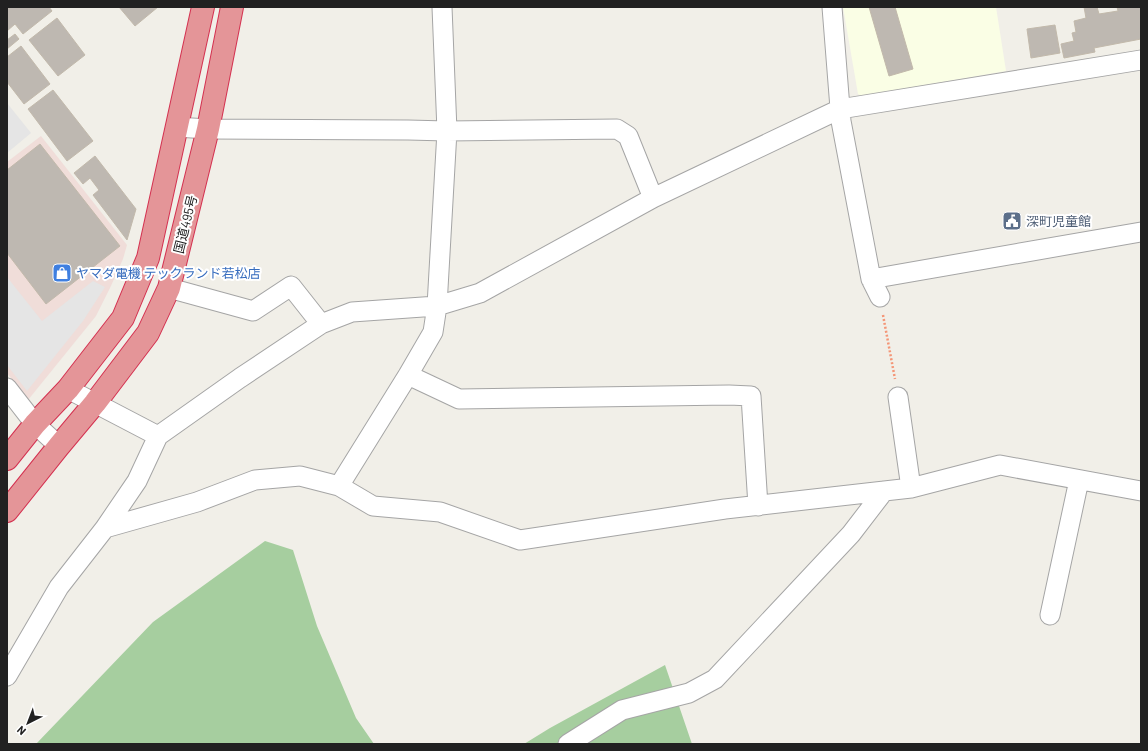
<svg xmlns="http://www.w3.org/2000/svg" width="1148" height="751" viewBox="0 0 1148 751" font-family="Barlow,'Noto Sans JP',sans-serif">
	<style>
		.commercial { fill: #f0ddd9 }
		.education { fill: #fafee5 }
		.forest { fill: #a6ce9f }
		.parking { fill: #e5e5e5 }
		.building { fill: #beb8b1; stroke: #c2b9ab }
		.lines { fill: none; stroke-linecap: round; stroke-linejoin: round }
		.street-casing { stroke: #a5a5a5; stroke-width: 21 }
		.highway-casing { stroke: #d43150; stroke-width: 24 }
		.path { stroke: #f49677; stroke-width: 2.5; stroke-dasharray: 2 2; stroke-linecap: butt }
		.street { stroke: #fff; stroke-width: 19 }
		.highway { stroke: #e49598; stroke-width: 22 }
		.labels { text-anchor: middle; dominant-baseline: central; stroke-width: 4; stroke-linejoin: round; paint-order: stroke }
		.service-label { font-size: 13px; fill: #4e5e75; stroke: #fff; text-anchor: start }
		.street-label { font-size: 13px; fill: #212121; stroke: #fff }
		.shop-label { font-size: 13px; fill: #366cbe; stroke: #fff; text-anchor: start }
	</style>
	<rect width="100%" height="100%" fill="#f1efe8"/>
	<path class="commercial" d="M 41,136 L 127,245 L 123,259 L 110,288 L 96,316 L 28,400 L 7,373 L 7,162 Z"/>
	<path class="education" d="M 843,7 L 996,7 L 1006,71 L 861,96 L 858,94 Z"/>
	<path class="forest" d="M 265,541 L 293,550 L 317,626 L 356,718 L 374,744 L 36,744 L 153,622 Z
		M 665,665 L 692,744 L 524,744 L 550,728 Z"/>
	<path class="parking" d="M 7,103 L 31,133 L 7,153 Z
		M 7,277 L 42,321 L 93,281 L 105,287 L 83,321 L 27,391 L 7,365 Z"/>
	<path class="building" d="M 7,7 L 49,7 L 52,11 L 23,34 L 15,24 L 7,31 Z
		M 119,7 L 158,7 L 135,26 Z
		M 869,7 L 895,7 L 913,69 L 889,76 Z
		M 1084,7 L 1097,7 L 1099,14 L 1118,11 L 1117,7 L 1141,7 L 1141,39 L 1094,48 L 1095,52 L 1064,58 L 1061,44 L 1074,41 L 1072,33 L 1076,32 L 1074,21 L 1086,18 Z
		M 57,18 L 85,55 L 58,76 L 29,40 Z
		M 1055,25 L 1060,53 L 1031,58 L 1027,29 Z
		M 15,34 L 19,39 L 7,49 L 7,40 Z
		M 21,46 L 50,84 L 24,104 L 7,82 L 7,57 Z
		M 53,90 L 93,141 L 67,161 L 28,109 Z
		M 40,144 L 120,246 L 46,304 L 7,253 L 7,170 Z
		M 95,156 L 136,209 L 127,240 L 93,195 L 99,190 L 90,178 L 83,184 L 74,173 Z"/>
	<g class="lines">
		<g class="street-casing">
			<path id="street" d="M 832,7 L 841,121 L 871,279 L 880,297
				M 176,127 L 208,129 L 408,130 L 447,131 L 617,129 L 628,136 L 653,198
				M 871,279 L 1141,232
				M 169,288 L 253,311 L 291,286 L 321,324
				M 408,375 L 459,399 L 729,395 L 751,396 L 758,506
				M 7,388 L 35,424 L 59,446
				M 68,389 L 158,436 L 240,378 L 321,324 L 352,312 L 437,306 L 480,293 L 653,198 L 840,109 L 1141,60
				M 898,397 L 911,488
				M 339,486 L 408,375 L 433,332 L 437,306 L 447,131 L 442,7
				M 105,528 L 137,481 L 158,436
				M 1050,615 L 1079,480
				M 7,676 L 59,587 L 105,528 L 197,502 L 255,480 L 300,476 L 339,486 L 373,506 L 440,512 L 520,540 L 725,509 L 911,488 L 1000,465 L 1141,491
				M 568,744 L 622,710 L 689,693 L 715,679 L 851,534 L 884,491"/>
		</g>
		<g class="highway-casing">
			<path id="highway" d="M 7,459 L 35,424 L 68,389 L 123,318 L 148,258 L 203,7
				M 7,511 L 59,446 L 95,403 L 148,333 L 169,288 L 208,129 L 232,7"/>
		</g>
		<path class="path" d="M 883,315 L 895,379"/>
		<use href="#street" class="street"/>
		<use href="#highway" class="highway"/>
	</g>
	<defs>
		<g id="civic-square" transform="scale(1)"><rect x="-9" y="-9" width="18" height="18" rx="4" fill="#5c6f8a" stroke="#fff"/><path d="M-.6-6.5H3V-4.5H.6V-3L4-1V1h2V6H-6V1h2V-1L-.6-3ZM-1.2 2.5V6h2.4V2.5Z" fill="#fff"/></g>
		<g id="shop-square" transform="scale(1)"><rect x="-9" y="-9" width="18" height="18" rx="4" fill="#3f7fe0" stroke="#fff"/><path d="M-5-2.5h2.3a2.7 3.5 0 0 1 5.4 0H5L5.5 6h-11ZM-1.5-2.5h3a1.5 2.3 0 0 0-3 0Z" fill="#fff"/></g>
	</defs>
	<g fill-rule="evenodd">
		<use href="#civic-square" x="1012" y="221"/>
		<use href="#shop-square" x="62" y="273"/>
	</g>
	<g class="labels">
		<g class="service-label">
			<text x="1026" y="221">深町児童館</text>
		</g>
		<g class="street-label">
			<text transform="translate(185 224) rotate(-76)">国道495号</text>
		</g>
		<g class="shop-label">
			<text x="76" y="273">ヤマダ電機 テックランド若松店</text>
		</g>
	</g>
	<rect width="1148" height="751" fill="none" stroke="#212121" stroke-width="16"/>
	<g transform="translate(28 723) rotate(222)" stroke="#ffffff" stroke-width="3" paint-order="stroke">
	<path d="M0-3L7 15L0 10L-7 15Z" fill="#212121"/>
	<text y="-6" font-size="11" font-weight="bold" text-anchor="middle" fill="#212121">N</text>
	</g>
</svg>
